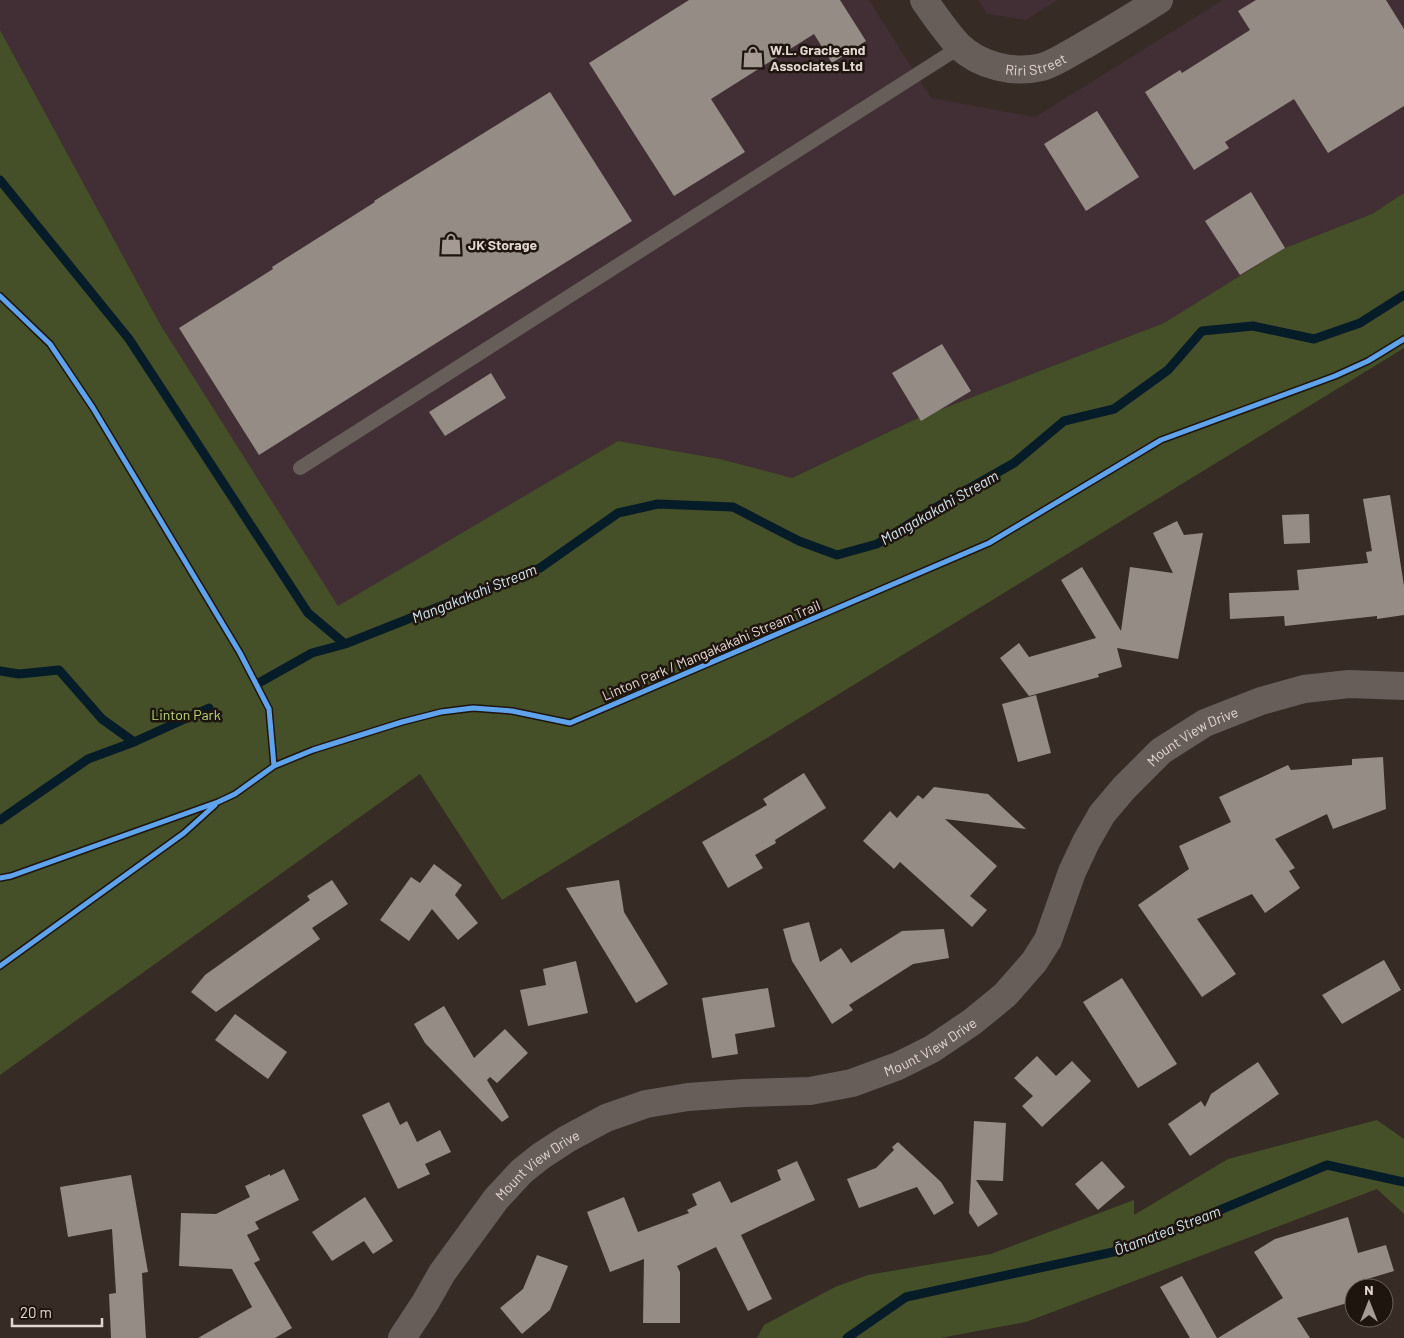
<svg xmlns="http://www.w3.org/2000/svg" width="1404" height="1338" viewBox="0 0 1404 1338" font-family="Barlow,sans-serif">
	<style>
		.industrial { fill: #412f35 }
		.green { fill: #455028 }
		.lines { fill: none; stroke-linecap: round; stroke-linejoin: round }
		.stream { stroke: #061c28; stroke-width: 9 }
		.building { fill: #968c86 }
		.lane { stroke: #675e5a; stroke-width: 14 }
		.street { stroke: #675e5a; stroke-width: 28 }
		.cycleway-casing { stroke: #1e150f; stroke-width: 8 }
		.cycleway { stroke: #60a3ed; stroke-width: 5 }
		.labels { text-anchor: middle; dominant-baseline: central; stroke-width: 5; stroke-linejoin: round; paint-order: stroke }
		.poi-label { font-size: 14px; font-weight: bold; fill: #e3d6cf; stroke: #1e150f; text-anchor: start }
		.street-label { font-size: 14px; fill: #e3d6cf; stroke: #1e150f }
		.park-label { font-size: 14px; fill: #badb73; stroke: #1e150f }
		.water-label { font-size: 15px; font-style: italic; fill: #d3e7f3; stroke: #1e150f }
	</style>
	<rect width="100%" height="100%" fill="#362b25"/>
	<path class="industrial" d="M 0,0 L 869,0 L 931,98 L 1035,117 L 1223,0 L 1404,0 L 1404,193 L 1372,214 L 1285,248 L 1164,323 L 916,419 L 791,478 L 720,459 L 618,441 L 338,607 L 160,324 L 0,30 Z
		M 978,0 L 1058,0 L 1026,20 L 987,14 Z"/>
	<path class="green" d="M 0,30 L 160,324 L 338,606 L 618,441 L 720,459 L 792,478 L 916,419 L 1164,323 L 1285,248 L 1372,214 L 1404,193 L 1404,348 L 502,900 L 420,774 L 0,1075 Z
		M 1377,1120 L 1404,1139 L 1404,1214 L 1377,1189 L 1026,1322 L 940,1338 L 757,1338 L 764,1325 L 835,1287 L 868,1275 L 991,1254 L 1134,1200 L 1134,1215 L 1228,1159 Z"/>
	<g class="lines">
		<path class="stream" d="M 0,180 L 129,339 L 308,613 L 345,644
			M 0,671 L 19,674 L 59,670 L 102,719 L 134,742
			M 257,684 L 312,653 L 345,644 L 441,606 L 540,568 L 618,513 L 658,504 L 733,507 L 799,541 L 837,555 L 877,544 L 935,508 L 1014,463 L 1064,421 L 1114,409 L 1168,370 L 1202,331 L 1253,326 L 1314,339 L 1360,323 L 1404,295
			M 0,820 L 88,759 L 134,742 L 209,708
			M 847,1338 L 906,1297 L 1127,1249 L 1327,1165 L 1404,1182"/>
	</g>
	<path class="building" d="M 689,0 L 840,0 L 866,41 L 832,63 L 814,34 L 711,99 L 745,152 L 674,196 L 589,63 Z
		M 1256,0 L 1386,0 L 1404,29 L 1404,106 L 1328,153 L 1294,99 L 1225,142 L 1229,148 L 1194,170 L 1145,92 L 1180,70 L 1182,73 L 1250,30 L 1238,11 Z
		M 550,92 L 632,221 L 438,342 L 259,455 L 179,328 L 273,269 L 272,267 L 375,202 L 374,201 Z
		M 1097,111 L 1139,177 L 1086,211 L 1044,144 Z
		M 1251,192 L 1285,248 L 1240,275 L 1205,221 Z
		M 942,344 L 971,391 L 921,421 L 892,373 Z
		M 491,373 L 506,398 L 445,436 L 429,412 Z
		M 1390,495 L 1404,586 L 1404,615 L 1377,619 L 1377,616 L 1285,626 L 1284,616 L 1230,619 L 1229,593 L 1299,590 L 1297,570 L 1368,563 L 1366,552 L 1372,551 L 1363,499 Z
		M 1309,514 L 1310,543 L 1284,544 L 1282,515 Z
		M 1177,521 L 1184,535 L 1203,533 L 1178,659 L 1117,648 L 1122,667 L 1098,674 L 1099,677 L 1029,696 L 1000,658 L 1019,643 L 1029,657 L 1096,638 L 1061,580 L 1082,567 L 1121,631 L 1130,567 L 1173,573 L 1153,533 Z
		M 1036,695 L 1051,753 L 1018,762 L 1002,704 Z
		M 1383,757 L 1386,809 L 1333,829 L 1327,814 L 1275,839 L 1295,868 L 1289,871 L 1300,888 L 1265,913 L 1252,894 L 1197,919 L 1236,974 L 1202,997 L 1138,905 L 1189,869 L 1179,846 L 1231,822 L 1219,797 L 1288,765 L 1291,770 L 1352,765 L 1352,759 Z
		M 804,773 L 826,808 L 775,840 L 776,843 L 755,855 L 763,868 L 728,888 L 702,842 L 767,805 L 763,799 Z
		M 934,787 L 988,794 L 1026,829 L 945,819 L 997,866 L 970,896 L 987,910 L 972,927 L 900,862 L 894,869 L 863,841 L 890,811 L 897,818 L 918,795 L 923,799 Z
		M 434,864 L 462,885 L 455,895 L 478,923 L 458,940 L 432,909 L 409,941 L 380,920 L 411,877 L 420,883 Z
		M 332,880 L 348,904 L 312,928 L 320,939 L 216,1012 L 191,992 L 205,975 L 310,900 L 307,896 Z
		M 619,880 L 624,912 L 668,984 L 636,1003 L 566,888 Z
		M 809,922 L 820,962 L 841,948 L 851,963 L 902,931 L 944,929 L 949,958 L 913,964 L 849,1005 L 853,1010 L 832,1024 L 792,961 L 783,929 Z
		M 1384,960 L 1401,990 L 1342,1024 L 1322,995 Z
		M 576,961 L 588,1013 L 528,1026 L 520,990 L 546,985 L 543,969 Z
		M 1122,978 L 1177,1064 L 1138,1088 L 1083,1002 Z
		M 768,988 L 775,1027 L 735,1034 L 738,1054 L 712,1058 L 702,998 Z
		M 444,1006 L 474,1058 L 505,1029 L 528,1053 L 497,1083 L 490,1077 L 487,1080 L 509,1117 L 502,1122 L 425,1043 L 414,1024 Z
		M 235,1014 L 287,1052 L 268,1079 L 215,1040 Z
		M 1037,1056 L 1056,1076 L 1072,1061 L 1091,1081 L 1042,1127 L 1022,1106 L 1033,1096 L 1014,1078 Z
		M 1258,1062 L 1279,1094 L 1190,1156 L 1168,1124 L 1201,1101 L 1205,1107 L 1211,1094 Z
		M 389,1102 L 400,1125 L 407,1121 L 417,1142 L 440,1130 L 451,1152 L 425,1164 L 430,1174 L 398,1189 L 362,1115 Z
		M 974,1121 L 1006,1123 L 1003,1181 L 976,1180 L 998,1214 L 978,1227 L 969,1213 Z
		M 898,1142 L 941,1182 L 954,1203 L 934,1215 L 917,1187 L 859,1208 L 847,1179 L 876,1168 L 894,1150 L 892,1147 Z
		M 797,1161 L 815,1200 L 741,1235 L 772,1299 L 748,1311 L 716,1247 L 677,1266 L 680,1272 L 680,1323 L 643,1323 L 644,1259 L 610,1272 L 587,1212 L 624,1197 L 638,1232 L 689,1213 L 687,1210 L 697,1205 L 692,1194 L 720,1181 L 731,1203 L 781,1180 L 777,1170 Z
		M 1102,1161 L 1125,1187 L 1098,1210 L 1075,1184 Z
		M 284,1169 L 299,1200 L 255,1222 L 259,1229 L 247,1235 L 260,1260 L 254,1263 L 292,1328 L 275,1338 L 198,1338 L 252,1307 L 232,1269 L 179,1266 L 181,1213 L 216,1214 L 250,1197 L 245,1186 L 270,1174 L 270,1176 Z
		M 131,1175 L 148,1272 L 142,1273 L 146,1338 L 111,1338 L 109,1294 L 116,1293 L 112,1229 L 68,1237 L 60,1187 Z
		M 365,1197 L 393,1241 L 373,1254 L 364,1241 L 332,1261 L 312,1232 Z
		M 1348,1217 L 1358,1253 L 1386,1245 L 1394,1271 L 1364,1280 L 1366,1288 L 1354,1288 L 1354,1301 L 1297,1318 L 1310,1338 L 1218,1338 L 1283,1298 L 1254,1252 L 1275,1239 Z
		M 537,1255 L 568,1266 L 550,1310 L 522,1334 L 500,1308 L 523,1289 Z
		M 1182,1276 L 1217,1338 L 1190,1338 L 1160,1287 Z"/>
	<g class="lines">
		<path class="lane" d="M 300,468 L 960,47"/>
		<g class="street">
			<path id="s1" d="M 924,0 C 935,16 946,32 959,46 C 980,66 1014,74 1042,67 C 1056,63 1070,53 1083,46 C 1109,31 1134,16 1159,0"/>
			<path id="s2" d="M 402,1338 L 425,1303 L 442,1273 L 496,1199 L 522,1171 L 541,1156 L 567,1139 L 606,1118 L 646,1104 L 688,1097 L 744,1093 L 810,1091 L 852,1083 L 898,1066 L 932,1049 L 972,1022 L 1005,995 L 1034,962 L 1048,940 L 1072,872 L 1086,842 L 1102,814 L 1124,788 L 1161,751 L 1205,723 L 1261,701 L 1304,689 L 1349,684 L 1404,686"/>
		</g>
		<g class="cycleway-casing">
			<path id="cycleway" d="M 0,296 L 50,344 L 93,408 L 240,653 L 269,709 L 274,766
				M 0,878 L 11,876 L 218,802 L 235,794 L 274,766 L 313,750 L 402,722 L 441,712 L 473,708 L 512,711 L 570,723 L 989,543 L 1161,440 L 1335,376 L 1368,361 L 1404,339
				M 0,966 L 184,833 L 215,805"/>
		</g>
		<use href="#cycleway" class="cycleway"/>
	</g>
	<defs>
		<g id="shop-bare" transform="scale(1.725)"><path d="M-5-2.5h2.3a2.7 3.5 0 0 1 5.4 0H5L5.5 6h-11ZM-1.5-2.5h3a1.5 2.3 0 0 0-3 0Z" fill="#a69a94" stroke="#1e150f" stroke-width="2.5" paint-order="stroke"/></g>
	</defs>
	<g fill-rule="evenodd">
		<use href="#shop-bare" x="753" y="57"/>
		<use href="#shop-bare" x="451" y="244"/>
	</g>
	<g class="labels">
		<g class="poi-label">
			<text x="770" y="49">W.L. Gracie and<tspan x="770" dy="16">Associates Ltd</tspan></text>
			<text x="468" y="244">JK Storage</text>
		</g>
		<g class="street-label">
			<text stroke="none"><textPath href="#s1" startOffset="141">Riri Street</textPath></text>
			<text transform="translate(711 650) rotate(-23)">Linton Park / Mangakakahi Stream Trail</text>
			<text stroke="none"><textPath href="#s2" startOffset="1062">Mount View Drive</textPath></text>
			<text stroke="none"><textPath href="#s2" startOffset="642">Mount View Drive</textPath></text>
			<text stroke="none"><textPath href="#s2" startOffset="222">Mount View Drive</textPath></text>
		</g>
		<g class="park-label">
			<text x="186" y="714">Linton Park</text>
		</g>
		<g class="water-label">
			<text transform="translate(939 507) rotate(-30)">Mangakakahi Stream</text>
			<text transform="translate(474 593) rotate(-22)">Mangakakahi Stream</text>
			<text transform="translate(1167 1230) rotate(-21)">Ōtamatea Stream</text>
		</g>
	</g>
	<g transform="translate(1369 1303)"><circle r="24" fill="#1e150f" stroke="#6d625c"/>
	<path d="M0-4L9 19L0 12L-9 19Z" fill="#a69a94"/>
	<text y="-8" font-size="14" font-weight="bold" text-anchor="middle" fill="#e3d6cf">N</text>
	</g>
	<path d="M12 1318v8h90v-8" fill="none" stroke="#e3d6cf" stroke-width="2.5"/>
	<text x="20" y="1318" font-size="15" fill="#e3d6cf" stroke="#1e150f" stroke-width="4" paint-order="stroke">20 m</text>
</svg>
